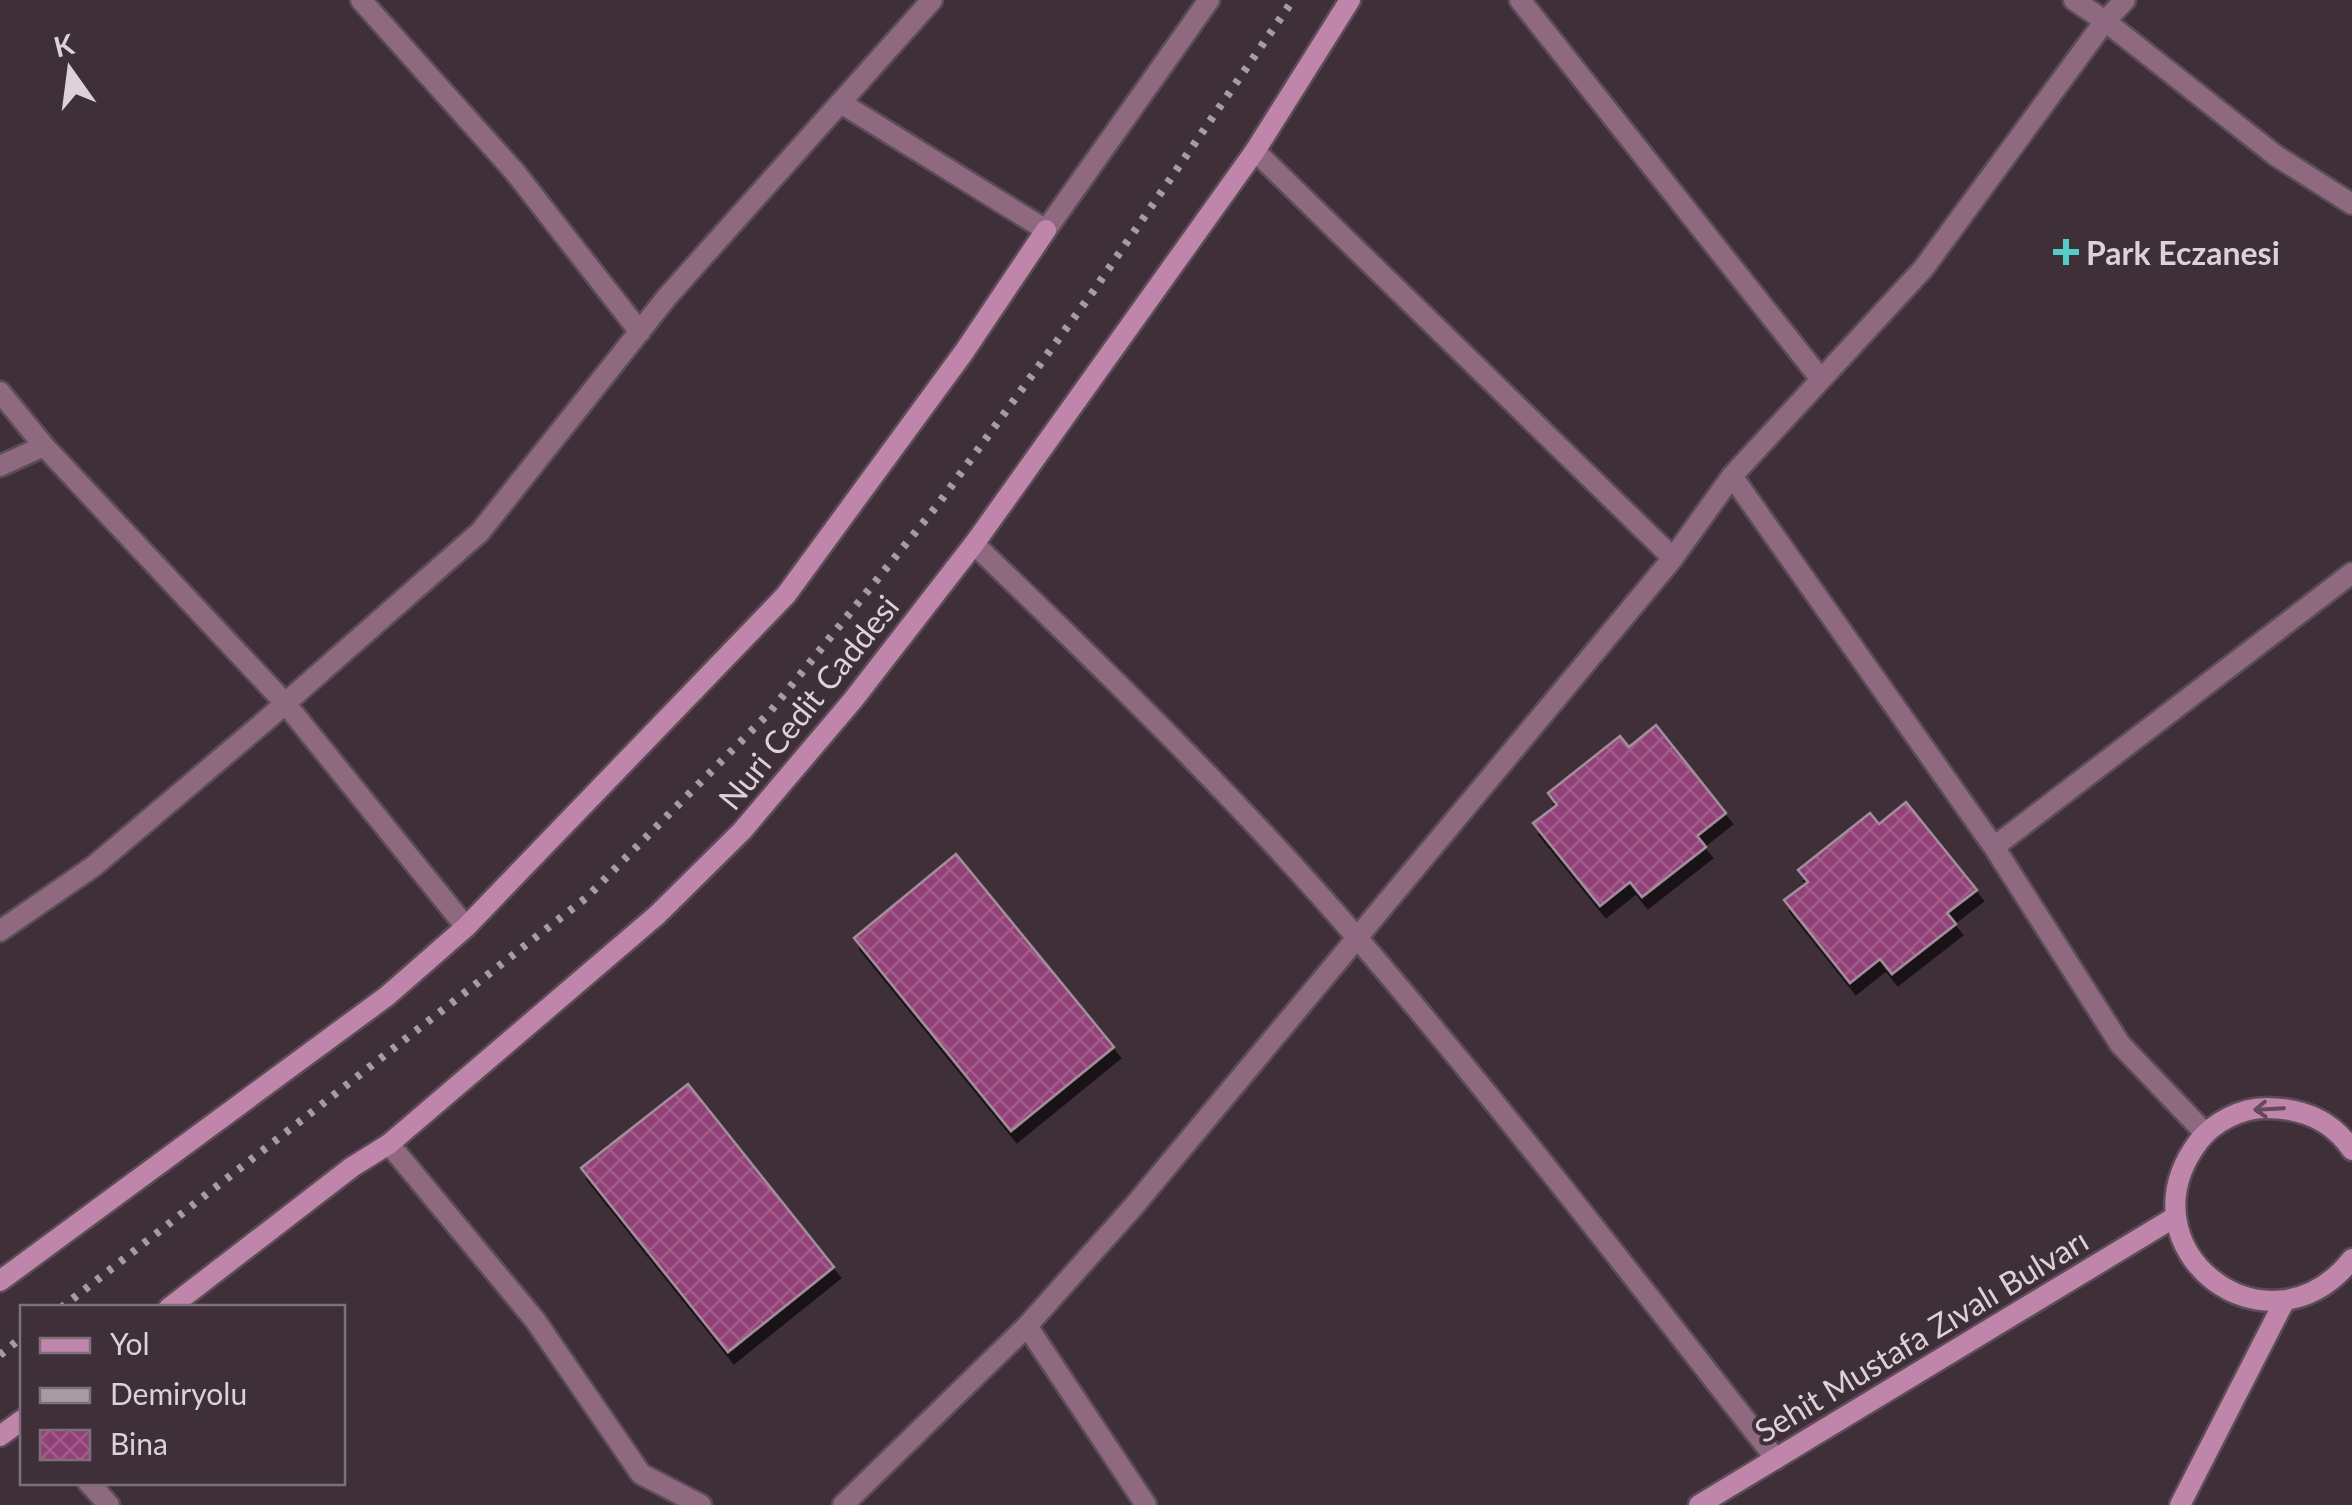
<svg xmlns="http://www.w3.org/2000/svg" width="2352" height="1505" viewBox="0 0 2352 1505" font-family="Lato,sans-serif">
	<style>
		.building { fill: url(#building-cross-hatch); stroke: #a38f9b; stroke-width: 2.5; filter: url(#shadow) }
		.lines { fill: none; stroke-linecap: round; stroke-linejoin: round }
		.street-casing { stroke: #5b4c56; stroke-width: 25 }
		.secondary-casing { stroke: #5b4c56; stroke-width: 25 }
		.street { stroke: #8e6980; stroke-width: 20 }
		.secondary { stroke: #c085aa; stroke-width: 20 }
		.rail { stroke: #a89ca3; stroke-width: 8; stroke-dasharray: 5 10; stroke-linecap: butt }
		.oneway { stroke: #66495b }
		.poi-dot { fill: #54cdc8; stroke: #3f2f39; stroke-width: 4 }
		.labels { text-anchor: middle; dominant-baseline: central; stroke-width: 8; stroke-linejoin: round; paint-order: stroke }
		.poi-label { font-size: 32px; font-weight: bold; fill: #dcd2d8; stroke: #3f2f39; text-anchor: start }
		.street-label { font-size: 32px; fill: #dcd2d8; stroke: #3f2f39 }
	</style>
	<defs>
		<pattern id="building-cross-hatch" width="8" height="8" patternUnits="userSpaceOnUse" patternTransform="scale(2.5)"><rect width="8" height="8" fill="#924178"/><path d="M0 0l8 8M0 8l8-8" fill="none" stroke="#a15c8a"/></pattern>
		<filter id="shadow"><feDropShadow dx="6" dy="11" stdDeviation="0" flood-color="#0009"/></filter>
	</defs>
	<rect width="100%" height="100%" fill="#3f2f39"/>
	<path class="building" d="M 1656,725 L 1726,813 L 1697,836 L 1706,847 L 1642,897 L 1630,882 L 1600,906 L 1533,823 L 1557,805 L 1548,793 L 1620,736 L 1629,747 Z
		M 1906,802 L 1977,890 L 1947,913 L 1956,924 L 1892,974 L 1880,959 L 1850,983 L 1784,900 L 1808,882 L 1798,870 L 1870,813 L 1879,824 Z
		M 956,854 L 1114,1047 L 1011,1131 L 854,938 Z
		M 688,1084 L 834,1267 L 728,1352 L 581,1168 Z"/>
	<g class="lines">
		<g class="street-casing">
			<path id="street" d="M 361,0 L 514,171 L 640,332
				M 1520,0 L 1820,378
				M 2074,0 L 2105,21 L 2275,155 L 2352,204
				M 841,103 L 1046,230 L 1209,0
				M 1255,151 L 1673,558
				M 0,392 L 44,446 L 285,703 L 466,927
				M 0,466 L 44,446
				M 1732,476 L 1994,847 L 2120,1044 L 2205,1133
				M 974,544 C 1107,672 1239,800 1359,940 C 1503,1108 1639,1284 1776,1459
				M 1994,847 L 2352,573
				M 0,931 L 94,866 L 264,722 L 480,532 L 667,297 L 932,0
				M 389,1144 L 535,1320 L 641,1474 L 701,1505
				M 1027,1326 L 1146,1505
				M 88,1482 L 109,1505
				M 843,1505 L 1027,1326 L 1134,1206 L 1673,558 L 1732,476 L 1923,269 L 2105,21 L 2125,0"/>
		</g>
		<g class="secondary-casing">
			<path id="secondary" d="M 2352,1150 C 2332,1120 2301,1108 2266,1108 C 2241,1108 2214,1122 2199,1141 C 2117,1249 2268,1365 2352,1259
				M 0,1281 L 387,996 L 466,927 L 786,595 L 964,352 L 1046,230
				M 169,1308 L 352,1167 L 389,1144 L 657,915 L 742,831 L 853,700 L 974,544 L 1255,151 L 1350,0
				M 0,1436 L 22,1420
				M 1699,1505 L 2175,1217
				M 2180,1505 L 2284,1302"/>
		</g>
		<use href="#street" class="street"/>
		<use href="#secondary" class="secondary"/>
		<path class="rail" d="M 61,1308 L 586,898 L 769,713 L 939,503 L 1092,293 L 1293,0
			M 0,1355 L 22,1337"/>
	</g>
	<defs><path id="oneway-shaft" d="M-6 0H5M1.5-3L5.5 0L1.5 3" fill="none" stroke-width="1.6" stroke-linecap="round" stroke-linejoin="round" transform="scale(2.5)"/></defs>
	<use class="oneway" href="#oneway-shaft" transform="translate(2269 1109) rotate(177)"/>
	<path class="poi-dot" d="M2061 237h10v10h10v10h-10v10h-10v-10h-10v-10h10z"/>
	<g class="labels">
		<g class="poi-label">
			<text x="2086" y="252">Park Eczanesi</text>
		</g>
		<g class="street-label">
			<text transform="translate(808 702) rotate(-51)">Nuri Cedit Caddesi</text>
			<text transform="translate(1921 1335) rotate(-31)">Sehit Mustafa Zıvalı Bulvarı</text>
		</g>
	</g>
	<rect x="20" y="1305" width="325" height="180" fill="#3f2f39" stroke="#7e7079" stroke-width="2.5"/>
	<rect x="40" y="1338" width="50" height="15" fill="#c085aa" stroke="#7e7079" stroke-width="2.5"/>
	<text x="110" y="1355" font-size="30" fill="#dcd2d8">Yol</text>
	<rect x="40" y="1388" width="50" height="15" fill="#a89ca3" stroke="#7e7079" stroke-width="2.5"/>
	<text x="110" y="1405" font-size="30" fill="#dcd2d8">Demiryolu</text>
	<rect x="40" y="1430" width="50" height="30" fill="url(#building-cross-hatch)" stroke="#7e7079" stroke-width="2.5"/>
	<text x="110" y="1455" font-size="30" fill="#dcd2d8">Bina</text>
	<g transform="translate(70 70) rotate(346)" stroke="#3f2f39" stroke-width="8" paint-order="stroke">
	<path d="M0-8L18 38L0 25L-18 38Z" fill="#dcd2d8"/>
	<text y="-15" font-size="28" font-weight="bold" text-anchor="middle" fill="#dcd2d8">K</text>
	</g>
</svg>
